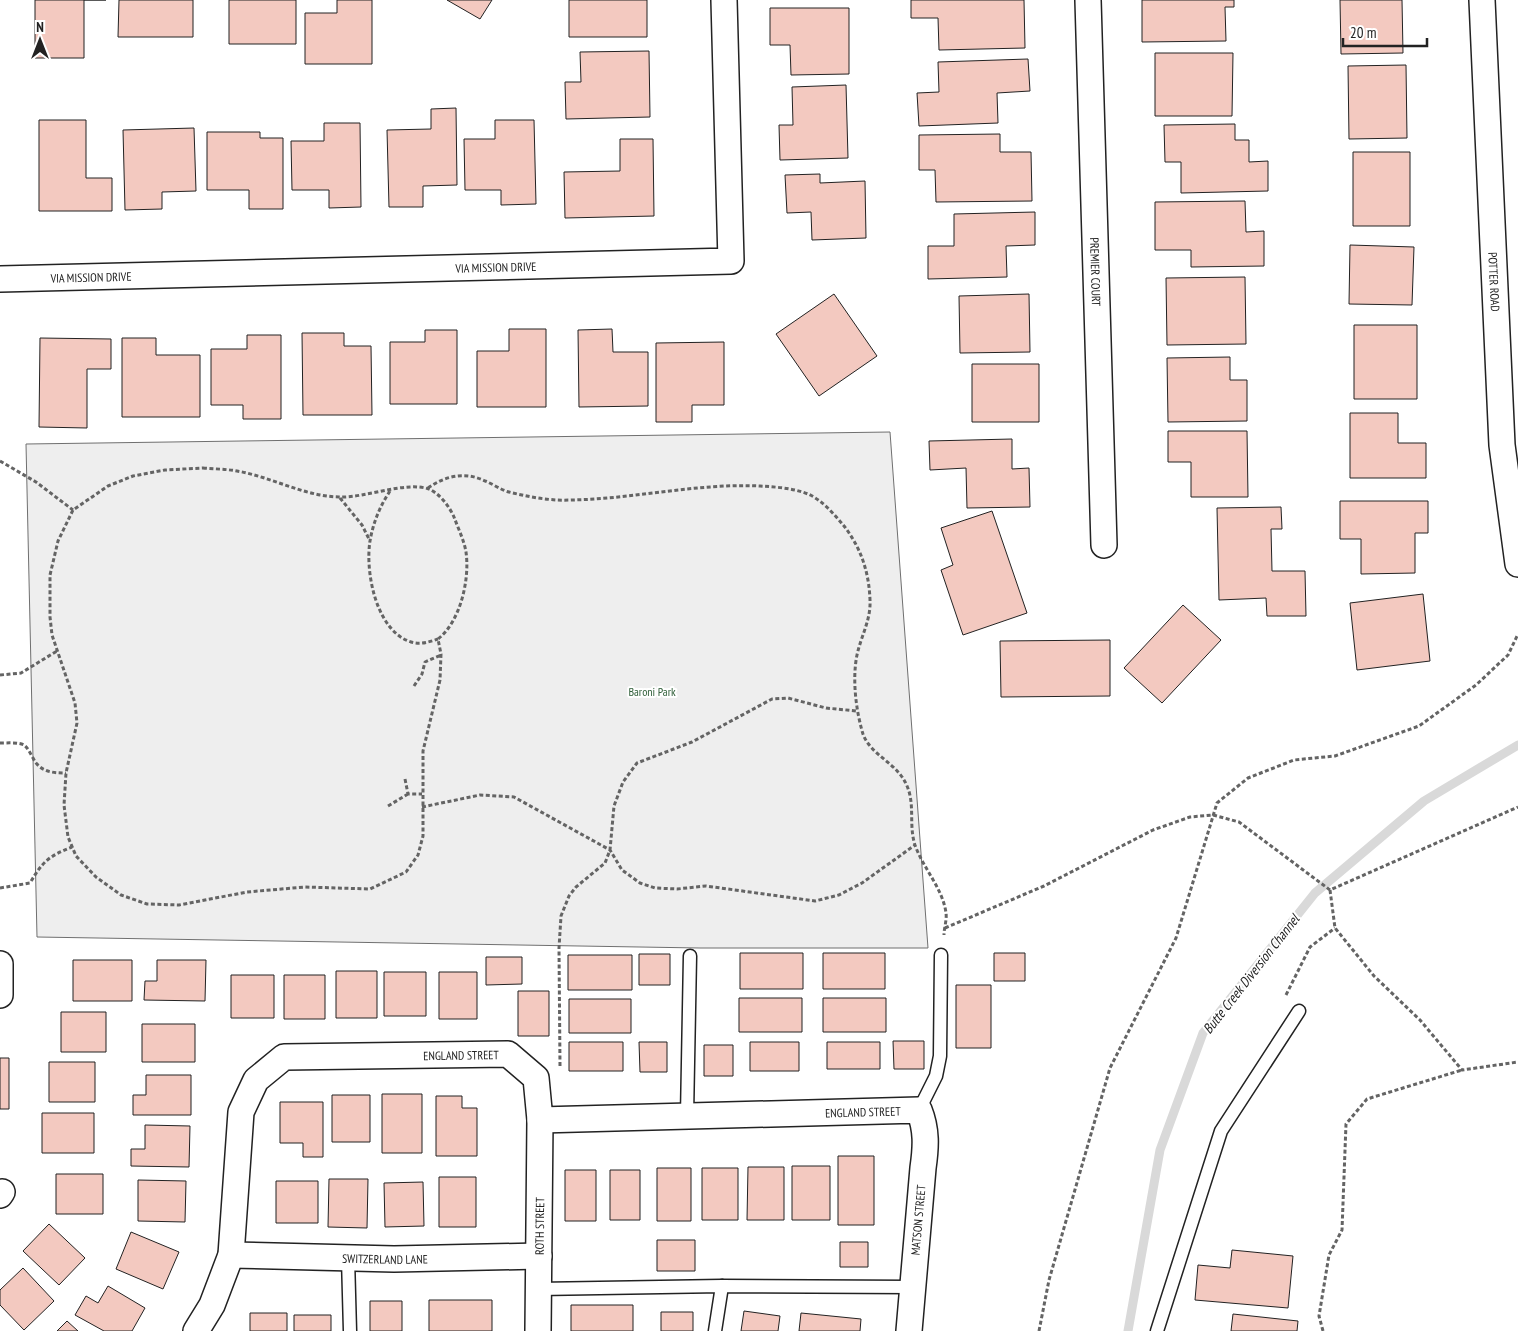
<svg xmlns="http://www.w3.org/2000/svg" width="1518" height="1331" viewBox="0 0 1518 1331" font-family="'PT Sans Narrow',sans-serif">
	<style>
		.green { fill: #eee; stroke: #6f6f6f }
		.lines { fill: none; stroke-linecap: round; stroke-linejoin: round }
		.stream { stroke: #d9d9d9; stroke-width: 9 }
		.building { fill: #f3c9c0; stroke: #222 }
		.lane-casing { stroke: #222; stroke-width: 15 }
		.street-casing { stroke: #222; stroke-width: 28 }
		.path { stroke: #646464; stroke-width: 3; stroke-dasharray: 4 2.5; stroke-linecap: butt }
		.lane { stroke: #fff; stroke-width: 12 }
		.street { stroke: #fff; stroke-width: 25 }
		.labels { text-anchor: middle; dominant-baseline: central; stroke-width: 4; stroke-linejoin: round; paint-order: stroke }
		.street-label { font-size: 12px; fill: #222; stroke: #fff }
		.park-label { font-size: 12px; fill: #2f5e38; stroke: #fff }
		.water-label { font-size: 14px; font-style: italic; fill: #222; stroke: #fff }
	</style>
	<rect width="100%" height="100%" fill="#fff"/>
	<path class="green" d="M 890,432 L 928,948 L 700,948 L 37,937 L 26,444 Z"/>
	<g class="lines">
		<path class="stream" d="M 1128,1331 L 1160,1150 L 1203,1033 L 1315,893 L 1424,801 L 1518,745"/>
	</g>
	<path class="building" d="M 35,0 L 106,0 L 84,0 L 84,58 L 35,58 Z
		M 119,0 L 193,0 L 193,37 L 118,37 Z
		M 229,0 L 296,0 L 296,44 L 229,44 Z
		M 337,0 L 372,0 L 372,64 L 305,64 L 305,13 L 337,13 Z
		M 447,0 L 492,0 L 480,19 Z
		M 569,0 L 647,0 L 647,37 L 569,37 Z
		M 911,0 L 1024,0 L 1025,48 L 939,50 L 938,18 L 911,18 Z
		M 1142,0 L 1234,0 L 1234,7 L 1225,7 L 1226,41 L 1142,42 Z
		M 1340,0 L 1402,0 L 1403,53 L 1341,54 Z
		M 770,8 L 849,8 L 849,74 L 791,75 L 790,45 L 770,45 Z
		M 649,51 L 650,117 L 566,119 L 565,82 L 581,82 L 580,52 Z
		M 1155,53 L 1233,53 L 1232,116 L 1155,116 Z
		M 1028,59 L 1030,91 L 997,93 L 998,123 L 919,126 L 917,93 L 939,92 L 938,62 Z
		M 1406,65 L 1407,138 L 1349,139 L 1348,66 Z
		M 846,85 L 848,158 L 780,160 L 779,125 L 793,125 L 792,87 Z
		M 456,108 L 457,185 L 423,186 L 423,207 L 389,207 L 387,130 L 431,129 L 431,109 Z
		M 39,120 L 86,120 L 86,178 L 112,178 L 112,211 L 39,211 Z
		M 495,120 L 534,120 L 536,204 L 501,205 L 501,190 L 465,190 L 464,139 L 495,139 Z
		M 324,123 L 360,123 L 361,207 L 329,208 L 329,190 L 292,190 L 291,141 L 324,141 Z
		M 1235,124 L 1235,140 L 1249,140 L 1249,162 L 1268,161 L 1268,191 L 1181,193 L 1181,162 L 1165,162 L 1164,125 Z
		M 194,128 L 196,191 L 162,192 L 162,209 L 125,210 L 123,130 Z
		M 207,132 L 260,132 L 260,138 L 283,138 L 283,209 L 249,209 L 249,190 L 207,190 Z
		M 1000,134 L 1000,152 L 1031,152 L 1032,201 L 936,202 L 935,170 L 919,170 L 919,135 Z
		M 620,139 L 653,139 L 654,216 L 565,218 L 564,172 L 620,171 Z
		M 1353,152 L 1410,152 L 1410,226 L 1353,226 Z
		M 820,174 L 820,183 L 865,181 L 866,238 L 812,240 L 811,212 L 787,213 L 785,175 Z
		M 1245,201 L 1246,232 L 1264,231 L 1264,266 L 1191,267 L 1191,250 L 1155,250 L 1155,202 Z
		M 1035,212 L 1035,245 L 1006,246 L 1007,277 L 928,279 L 928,246 L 954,246 L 954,214 Z
		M 1350,245 L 1414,247 L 1412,305 L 1349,304 Z
		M 1245,277 L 1246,344 L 1167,345 L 1166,278 Z
		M 834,294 L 877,356 L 819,396 L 776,334 Z
		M 1029,294 L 1030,352 L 960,353 L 959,296 Z
		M 1354,325 L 1417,325 L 1417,399 L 1354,399 Z
		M 509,329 L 546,329 L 546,407 L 477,407 L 477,351 L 509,351 Z
		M 612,329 L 613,352 L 648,352 L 648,406 L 579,407 L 578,330 Z
		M 425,330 L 457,330 L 457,404 L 390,404 L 390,342 L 425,342 Z
		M 302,333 L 344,333 L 344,346 L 371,346 L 372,415 L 303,415 Z
		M 247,335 L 281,335 L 281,419 L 243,419 L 243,405 L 211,405 L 211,349 L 247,349 Z
		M 40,338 L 111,339 L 111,369 L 87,369 L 87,428 L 39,427 Z
		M 122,338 L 156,338 L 156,355 L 200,355 L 200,417 L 122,417 Z
		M 724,342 L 724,405 L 692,405 L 692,422 L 656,422 L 656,343 Z
		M 1230,357 L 1230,380 L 1247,380 L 1247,421 L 1168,422 L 1167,358 Z
		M 972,364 L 1039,364 L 1039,422 L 972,422 Z
		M 1350,413 L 1398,413 L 1398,443 L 1426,443 L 1426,478 L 1350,478 Z
		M 1168,431 L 1247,431 L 1248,497 L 1191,497 L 1191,462 L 1168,462 Z
		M 1012,439 L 1012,469 L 1029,468 L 1030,507 L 967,508 L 966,468 L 930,470 L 929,441 Z
		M 1340,501 L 1428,501 L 1428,533 L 1415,533 L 1415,573 L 1361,574 L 1361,539 L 1340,539 Z
		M 1281,507 L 1282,529 L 1271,529 L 1272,571 L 1305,571 L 1306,616 L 1267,616 L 1266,598 L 1219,600 L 1217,508 Z
		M 992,511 L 1027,613 L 963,635 L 941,570 L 953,565 L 941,528 Z
		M 1423,594 L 1430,661 L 1357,670 L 1350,603 Z
		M 1183,605 L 1221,640 L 1162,703 L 1124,668 Z
		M 1110,640 L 1110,696 L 1001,697 L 1000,641 Z
		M 740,953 L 803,953 L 803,989 L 740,989 Z
		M 823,953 L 885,953 L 885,989 L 823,989 Z
		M 994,953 L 1025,953 L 1025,981 L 994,981 Z
		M 639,954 L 670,954 L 670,985 L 639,985 Z
		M 568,955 L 632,955 L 632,990 L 568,990 Z
		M 486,957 L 522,957 L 522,984 L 486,985 Z
		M 73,960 L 132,960 L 132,1001 L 73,1001 Z
		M 157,960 L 206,960 L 205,1001 L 144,1000 L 145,981 L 157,981 Z
		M 336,971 L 377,971 L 377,1018 L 336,1018 Z
		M 384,972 L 426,972 L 426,1016 L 384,1016 Z
		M 439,972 L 477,972 L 477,1019 L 439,1019 Z
		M 231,975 L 274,975 L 274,1018 L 231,1018 Z
		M 284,975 L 325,975 L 325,1019 L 284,1019 Z
		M 956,985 L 991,985 L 991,1048 L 956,1048 Z
		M 518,991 L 549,991 L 549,1036 L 518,1036 Z
		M 739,998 L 802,998 L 802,1032 L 739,1032 Z
		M 823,998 L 886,998 L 886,1032 L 823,1032 Z
		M 569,999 L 631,999 L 631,1033 L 569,1033 Z
		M 61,1012 L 106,1012 L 106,1052 L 61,1052 Z
		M 142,1024 L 195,1024 L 195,1062 L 142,1062 Z
		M 893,1041 L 924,1041 L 924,1069 L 894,1069 Z
		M 569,1042 L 623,1042 L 623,1071 L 569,1071 Z
		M 639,1042 L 667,1042 L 667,1072 L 640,1072 Z
		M 750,1042 L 799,1042 L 799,1071 L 750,1071 Z
		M 827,1042 L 880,1042 L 880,1069 L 827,1069 Z
		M 704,1045 L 733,1045 L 733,1076 L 704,1076 Z
		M 0,1058 L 9,1058 L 9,1109 L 0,1109 Z
		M 49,1062 L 95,1062 L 95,1102 L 49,1102 Z
		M 146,1075 L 191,1075 L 191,1115 L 133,1115 L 133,1095 L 146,1095 Z
		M 382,1094 L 422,1094 L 422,1153 L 382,1153 Z
		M 332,1095 L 370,1095 L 370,1142 L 332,1142 Z
		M 436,1096 L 462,1096 L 462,1108 L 477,1108 L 477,1156 L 436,1156 Z
		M 280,1102 L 323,1102 L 323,1157 L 303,1157 L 303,1143 L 280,1143 Z
		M 42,1113 L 94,1113 L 94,1153 L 42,1153 Z
		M 145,1125 L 190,1126 L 189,1167 L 131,1166 L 131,1149 L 145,1149 Z
		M 838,1156 L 874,1156 L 874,1225 L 838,1225 Z
		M 792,1166 L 830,1166 L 830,1220 L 792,1220 Z
		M 748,1167 L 784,1167 L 784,1220 L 747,1220 Z
		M 657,1168 L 691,1168 L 691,1221 L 657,1221 Z
		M 702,1168 L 738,1168 L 738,1220 L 702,1220 Z
		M 565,1170 L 596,1170 L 596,1221 L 565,1221 Z
		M 610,1170 L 640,1170 L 640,1220 L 610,1220 Z
		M 56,1174 L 103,1174 L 103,1214 L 56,1214 Z
		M 439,1177 L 476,1177 L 476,1227 L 439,1227 Z
		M 329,1179 L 368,1179 L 367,1228 L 328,1227 Z
		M 138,1180 L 186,1181 L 185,1222 L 138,1221 Z
		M 276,1181 L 318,1181 L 318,1223 L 276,1223 Z
		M 423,1182 L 424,1226 L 385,1227 L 384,1183 Z
		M 49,1224 L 85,1258 L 59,1285 L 23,1251 Z
		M 131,1232 L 179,1252 L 163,1289 L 116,1269 Z
		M 657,1240 L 695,1240 L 695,1271 L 657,1271 Z
		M 840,1242 L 868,1242 L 868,1267 L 840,1267 Z
		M 1232,1250 L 1293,1256 L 1288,1308 L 1195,1300 L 1198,1265 L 1230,1268 Z
		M 23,1268 L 54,1301 L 24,1330 L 0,1305 L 0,1290 Z
		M 108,1286 L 145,1308 L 132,1331 L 104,1331 L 75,1315 L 86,1296 L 98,1303 Z
		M 429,1300 L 492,1300 L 492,1331 L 429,1331 Z
		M 370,1301 L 402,1301 L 402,1331 L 370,1331 Z
		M 571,1305 L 633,1305 L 633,1331 L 571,1331 Z
		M 744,1311 L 780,1316 L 778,1331 L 741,1331 Z
		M 661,1312 L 693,1312 L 693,1331 L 661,1331 Z
		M 250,1313 L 287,1313 L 287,1331 L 250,1331 Z
		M 801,1313 L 861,1319 L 860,1331 L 799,1331 Z
		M 1233,1314 L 1298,1321 L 1297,1331 L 1231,1331 Z
		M 294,1315 L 331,1315 L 331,1331 L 294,1331 Z
		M 67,1321 L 78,1331 L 57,1331 Z"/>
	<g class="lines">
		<g class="lane-casing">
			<path id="lane" d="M 919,1110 L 936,1076 L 940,1056 L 941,955
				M 687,1116 L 690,956
				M 348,1258 L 350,1331
				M 538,1289 L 722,1286 L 913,1287
				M 715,1331 L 722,1286
				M 1157,1331 L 1221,1131 L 1299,1011"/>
		</g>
		<g class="street-casing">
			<g id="street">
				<path id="s1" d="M 1088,0 L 1104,545"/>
				<path id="s2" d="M 1482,0 L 1502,445 L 1518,564"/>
				<path id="s3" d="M 0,279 L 731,261 L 724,0"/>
				<path d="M 0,964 L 0,995"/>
				<path d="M 0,1195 L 2,1192"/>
				<path id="s4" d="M 231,1255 L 394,1259 L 539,1256"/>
				<path id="s5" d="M 196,1331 L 212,1305 L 231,1255 L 241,1112 L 256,1080 L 284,1057 L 508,1054 L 536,1078 L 540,1120 L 919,1110 C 927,1130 926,1147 923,1168 L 909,1331"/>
				<path id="s6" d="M 538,1331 L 540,1120"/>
			</g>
		</g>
		<path class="path" d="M 0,461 L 36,482 L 73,510
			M 203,468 C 214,469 226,469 237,471 C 272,477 303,496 339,497 C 366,498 405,481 429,489 C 440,494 449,506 454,517 C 458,528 464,540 466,552 C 470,580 460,622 438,639 L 441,654 L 440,680 L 423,751 L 423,836 L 418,855 L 406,872 L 370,889 L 305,887 L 247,892 L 179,905 L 147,904 L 121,895 L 96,877 L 76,856 L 68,837 L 64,805 L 66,773 L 77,723 L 75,703 L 52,635 L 50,617 L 50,575 L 58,541 L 73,510 L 108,486 L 133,476 L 165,470 Z
			M 428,488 C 445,476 465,471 485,481 C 493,484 501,490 509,492 C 529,497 550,501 571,500 C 634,499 696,483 760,486 C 776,487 793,488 808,494 C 822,500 834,514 844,526 C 861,548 869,572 870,600 C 871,620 861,636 857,655 C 852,679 856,711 863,734 C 869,751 888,760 899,773 C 919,797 907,820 915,845 C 923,868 943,889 946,913 C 947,920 944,928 944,935
			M 390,491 C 380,506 373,523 370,541 C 365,572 376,631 411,642 C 420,645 429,642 438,639
			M 340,498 L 362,525 L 370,541
			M 0,675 L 21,673 L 57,651
			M 414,686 L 422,674 L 425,662 L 441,655
			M 0,743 C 7,743 18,742 24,745 C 28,748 30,753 33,758 C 40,772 52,773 66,773
			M 405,779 L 408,794 L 422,794
			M 388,806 L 408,794
			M 422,807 L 480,795 L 514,797 L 610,850 L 622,870 L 640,883 L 655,888 L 677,889 L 706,886 L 815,901 L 839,895 L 862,883 L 915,845
			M 0,888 L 30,883 C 43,861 49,856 72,847
			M 1330,890 L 1335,928 L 1374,976 L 1420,1020 L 1462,1070 L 1518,1062
			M 945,928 L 1044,886 L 1153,830 L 1190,817 L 1213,815 L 1239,822 L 1330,890 L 1518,807
			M 1286,995 L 1310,947 L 1335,928
			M 560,1066 L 559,948 L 561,916 L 569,896 L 576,887 L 605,863 L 610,850 L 614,806 L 623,782 L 637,763 L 692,742 L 772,699 L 788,698 L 826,708 L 857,711
			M 1039,1331 L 1049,1280 L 1110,1068 L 1176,938 L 1217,803 L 1248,778 L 1294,760 L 1335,756 L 1419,726 L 1476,685 L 1508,655 L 1518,634
			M 1323,1331 L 1319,1316 L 1329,1255 L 1342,1230 L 1346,1124 L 1367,1099 L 1462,1070"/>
		<use href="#lane" class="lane"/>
		<use href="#street" class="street"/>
	</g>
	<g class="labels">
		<g class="street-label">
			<text stroke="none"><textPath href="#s3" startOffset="496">VIA MISSION DRIVE</textPath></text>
			<text stroke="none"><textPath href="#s1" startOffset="272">PREMIER COURT</textPath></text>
			<text stroke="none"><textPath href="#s3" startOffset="91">VIA MISSION DRIVE</textPath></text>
			<text stroke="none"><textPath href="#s2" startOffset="282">POTTER ROAD</textPath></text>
			<text stroke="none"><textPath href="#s5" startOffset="476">ENGLAND STREET</textPath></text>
			<text stroke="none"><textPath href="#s5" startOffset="925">ENGLAND STREET</textPath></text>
			<text transform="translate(918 1220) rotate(-85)">MATSON STREET</text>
			<text stroke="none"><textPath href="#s6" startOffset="105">ROTH STREET</textPath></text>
			<text stroke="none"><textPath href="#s4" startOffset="154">SWITZERLAND LANE</textPath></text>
		</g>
		<g class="park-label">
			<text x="652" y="691">Baroni Park</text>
		</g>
		<g class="water-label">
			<text transform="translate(1251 974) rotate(-52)">Butte Creek Diversion Channel</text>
		</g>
	</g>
	<g transform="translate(40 40)" stroke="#ffffff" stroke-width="4" paint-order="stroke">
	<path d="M0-4L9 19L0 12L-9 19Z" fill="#222222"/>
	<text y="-8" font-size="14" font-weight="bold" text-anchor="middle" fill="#222222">N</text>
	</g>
	<path d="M1343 38v8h84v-8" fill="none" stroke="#222222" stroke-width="2.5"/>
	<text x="1350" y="38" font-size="15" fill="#222222" stroke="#ffffff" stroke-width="4" paint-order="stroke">20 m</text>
</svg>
